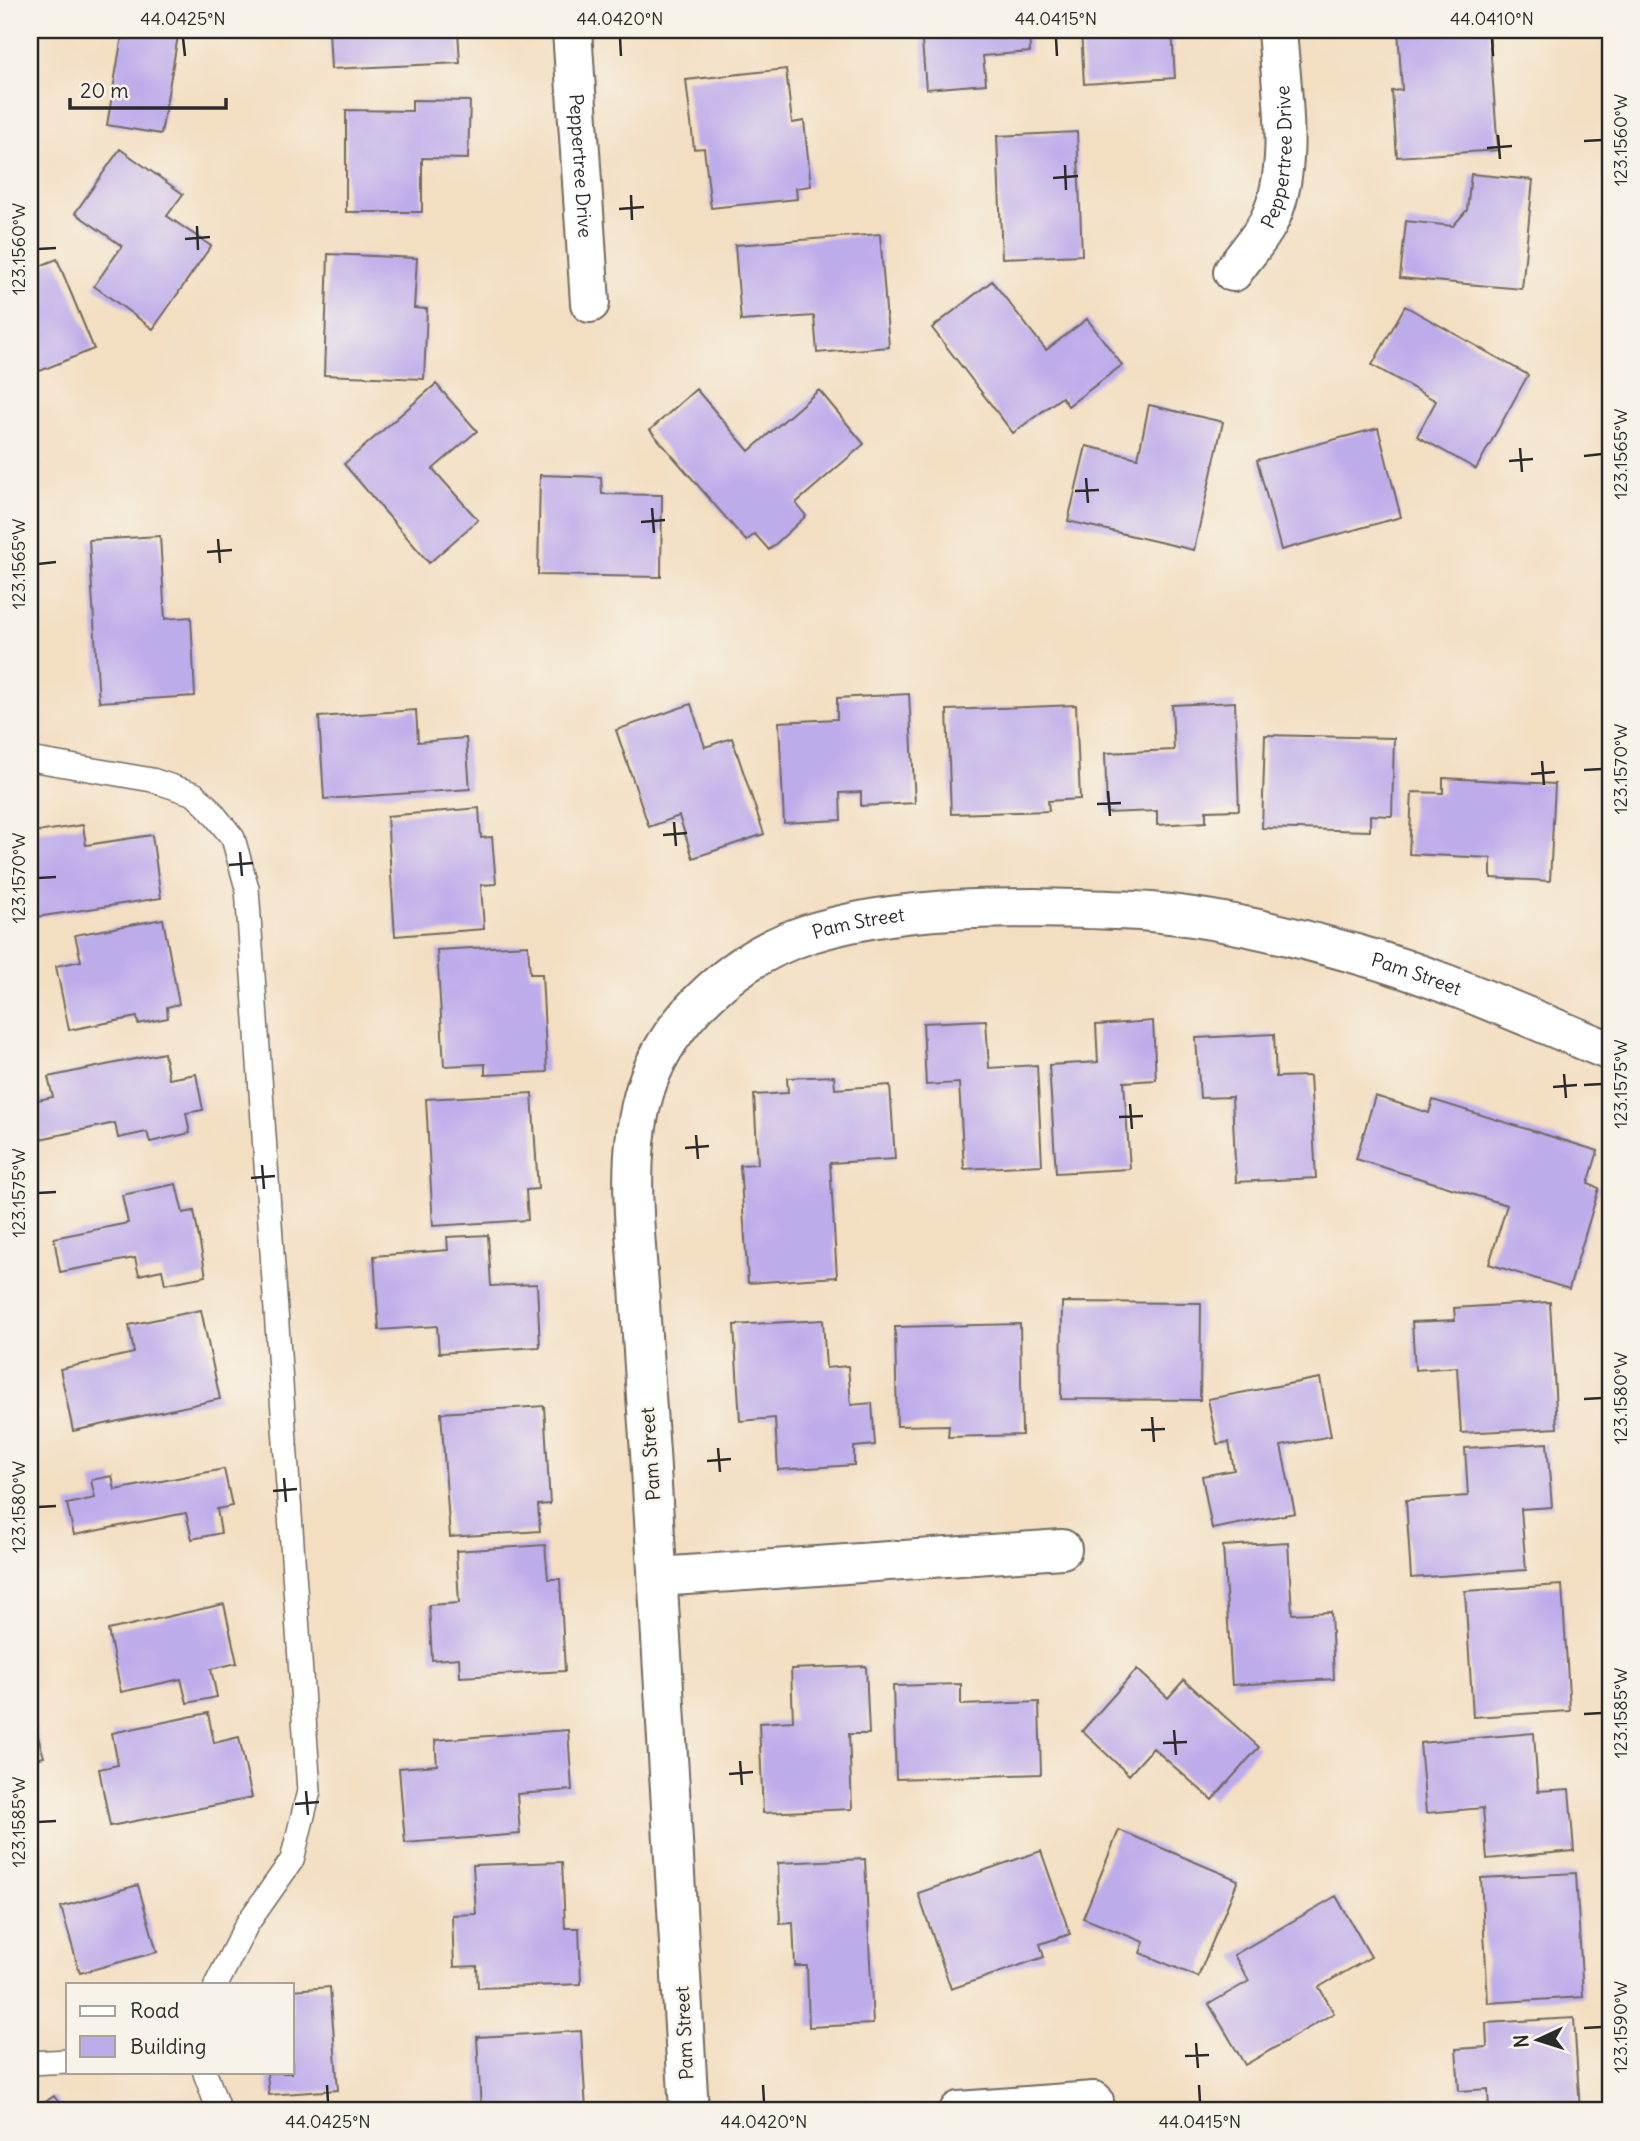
<svg xmlns="http://www.w3.org/2000/svg" width="1640" height="2141" viewBox="0 0 1640 2141" font-family="Delius,sans-serif">
	<style>
		.building { fill: #bdacea }
		.lines { fill: none; stroke-linecap: round; stroke-linejoin: round }
		.service-casing { stroke: #716a60; stroke-width: 26 }
		.minor-casing { stroke: #716a60; stroke-width: 42 }
		.service { stroke: #fff; stroke-width: 23 }
		.minor { stroke: #fff; stroke-width: 38 }
		.ticks { fill: none; stroke: #2b2b2b; stroke-width: 2.5 }
		.labels { text-anchor: middle; dominant-baseline: central; stroke-width: 5; stroke-linejoin: round; paint-order: stroke }
		.street-label { font-size: 19px; fill: #2b2b2b; stroke: #f7f3e8 }
		.neatline { fill: none; stroke: #2b2b2b; stroke-width: 2.5 }
		.ticks-label { font-size: 18px; text-anchor: middle; fill: #2b2b2b }
	</style>
	<rect width="100%" height="100%" fill="#f7f3e8"/>
	<filter id="ink" filterUnits="userSpaceOnUse"><feTurbulence type="fractalNoise" baseFrequency=".0143" numOctaves="2"/><feDisplacementMap in="SourceGraphic" scale="14" xChannelSelector="R" yChannelSelector="G"/><feConvolveMatrix kernelMatrix="1 2 1 2 8 2 1 2 1" color-interpolation-filters="sRGB"/></filter>
	<filter id="wash" filterUnits="userSpaceOnUse"><feTurbulence type="fractalNoise" baseFrequency=".00686" numOctaves="4" result="noise"/><feDisplacementMap in="SourceGraphic" scale="28" xChannelSelector="R" yChannelSelector="G"/><feGaussianBlur stdDeviation="1.57" result="paint"/><feColorMatrix in="noise" values="0 0 0 0 0 0 0 0 0 0 0 0 0 0 0 0 0 1.4 0 .05"/><feComposite in="paint" operator="in"/></filter>
	<g filter="url(#wash)">
		<rect width="100%" height="100%" fill="#f3dec1"/>
		<g id="blocks">
			<path class="building" d="M 123,30 L 179,30 L 161,134 L 107,125 Z
				M 329,30 L 458,30 L 460,63 L 331,69 Z
				M 921,30 L 1029,30 L 1030,52 L 983,56 L 986,84 L 926,89 Z
				M 1081,30 L 1172,30 L 1175,78 L 1084,84 Z
				M 1398,30 L 1489,30 L 1498,150 L 1397,157 L 1392,91 L 1402,90 Z
				M 786,69 L 792,123 L 804,121 L 811,186 L 796,188 L 797,199 L 711,208 L 704,148 L 694,149 L 686,80 Z
				M 412,100 L 470,101 L 468,159 L 422,158 L 422,212 L 346,212 L 346,110 L 412,111 Z
				M 1077,132 L 1082,255 L 1002,258 L 997,136 Z
				M 120,149 L 183,194 L 167,216 L 211,246 L 153,329 L 94,286 L 122,246 L 75,213 Z
				M 1471,174 L 1533,180 L 1522,289 L 1400,278 L 1406,221 L 1453,226 L 1467,210 Z
				M 880,234 L 889,347 L 817,353 L 814,316 L 741,321 L 735,245 Z
				M 328,254 L 417,258 L 414,308 L 427,309 L 424,379 L 324,375 Z
				M 57,259 L 94,349 L 30,375 L 30,270 Z
				M 992,281 L 1046,350 L 1087,319 L 1122,365 L 1068,406 L 1062,397 L 1013,433 L 932,328 Z
				M 1405,306 L 1528,375 L 1476,469 L 1417,436 L 1436,401 L 1372,365 Z
				M 436,384 L 477,431 L 433,469 L 478,520 L 429,563 L 344,464 Z
				M 696,389 L 749,451 L 819,390 L 864,444 L 796,503 L 806,516 L 769,550 L 755,534 L 746,541 L 650,430 Z
				M 1149,405 L 1223,422 L 1194,550 L 1068,521 L 1086,446 L 1138,458 Z
				M 1378,428 L 1401,517 L 1281,550 L 1257,460 Z
				M 540,475 L 601,477 L 602,494 L 662,495 L 661,577 L 538,575 Z
				M 160,536 L 165,619 L 191,617 L 195,696 L 99,702 L 89,540 Z
				M 30,630 L 32,630 L 33,675 L 30,676 Z
				M 909,694 L 915,803 L 861,806 L 861,792 L 840,793 L 841,820 L 784,823 L 779,722 L 837,719 L 837,698 Z
				M 1235,702 L 1239,810 L 1206,811 L 1206,822 L 1157,825 L 1157,811 L 1107,813 L 1105,753 L 1174,750 L 1172,705 Z
				M 691,704 L 705,747 L 732,738 L 764,834 L 693,858 L 679,816 L 649,827 L 616,730 Z
				M 1076,705 L 1080,799 L 1048,801 L 1049,811 L 951,814 L 947,710 Z
				M 416,710 L 418,742 L 466,738 L 470,789 L 324,799 L 319,717 Z
				M 1265,735 L 1394,738 L 1392,816 L 1370,815 L 1370,831 L 1262,828 Z
				M 1443,778 L 1555,784 L 1550,881 L 1491,878 L 1491,858 L 1409,854 L 1412,792 L 1443,793 Z
				M 479,808 L 481,838 L 492,837 L 496,884 L 481,885 L 484,929 L 395,936 L 387,816 Z
				M 83,825 L 86,845 L 152,835 L 161,898 L 30,918 L 30,833 Z
				M 163,919 L 179,1004 L 167,1007 L 168,1018 L 138,1024 L 137,1017 L 69,1030 L 56,966 L 81,961 L 75,935 Z
				M 528,945 L 530,974 L 542,974 L 547,1072 L 485,1075 L 485,1064 L 444,1066 L 437,950 Z
				M 986,1020 L 989,1068 L 1037,1065 L 1042,1165 L 964,1169 L 959,1083 L 926,1085 L 923,1023 Z
				M 1153,1021 L 1156,1080 L 1124,1082 L 1130,1169 L 1056,1173 L 1049,1065 L 1098,1062 L 1096,1025 Z
				M 1274,1034 L 1276,1077 L 1310,1076 L 1316,1178 L 1236,1182 L 1232,1097 L 1200,1098 L 1196,1038 Z
				M 164,1053 L 169,1079 L 196,1074 L 203,1110 L 186,1113 L 190,1133 L 150,1142 L 147,1132 L 118,1138 L 115,1123 L 40,1139 L 32,1101 L 53,1097 L 48,1077 Z
				M 834,1076 L 835,1089 L 890,1085 L 895,1159 L 830,1163 L 837,1277 L 748,1283 L 740,1165 L 758,1164 L 754,1095 L 788,1093 L 787,1078 Z
				M 532,1093 L 538,1189 L 526,1190 L 528,1220 L 433,1226 L 426,1099 Z
				M 1375,1096 L 1429,1113 L 1433,1100 L 1598,1151 L 1588,1184 L 1599,1188 L 1569,1289 L 1489,1264 L 1507,1205 L 1356,1159 Z
				M 176,1184 L 183,1213 L 194,1211 L 206,1276 L 165,1284 L 162,1270 L 139,1275 L 135,1258 L 60,1272 L 54,1238 L 128,1223 L 122,1195 Z
				M 488,1235 L 491,1286 L 537,1284 L 540,1347 L 439,1353 L 437,1326 L 379,1330 L 374,1256 L 448,1250 L 447,1237 Z
				M 1062,1302 L 1201,1303 L 1200,1400 L 1061,1399 Z
				M 1550,1302 L 1557,1428 L 1461,1433 L 1457,1367 L 1415,1370 L 1412,1322 L 1455,1320 L 1454,1308 Z
				M 201,1310 L 220,1399 L 73,1431 L 60,1369 L 134,1353 L 129,1325 Z
				M 823,1320 L 826,1368 L 848,1366 L 851,1405 L 872,1403 L 875,1445 L 854,1447 L 854,1465 L 778,1470 L 775,1418 L 740,1421 L 734,1325 Z
				M 1020,1324 L 1022,1435 L 948,1437 L 949,1425 L 897,1426 L 895,1327 Z
				M 1320,1378 L 1331,1436 L 1281,1446 L 1295,1513 L 1212,1529 L 1202,1476 L 1234,1470 L 1229,1442 L 1217,1444 L 1208,1399 Z
				M 544,1406 L 550,1504 L 538,1505 L 540,1531 L 450,1537 L 441,1413 Z
				M 1547,1443 L 1552,1507 L 1521,1509 L 1526,1570 L 1411,1578 L 1406,1500 L 1468,1496 L 1465,1448 Z
				M 224,1469 L 232,1506 L 217,1509 L 221,1533 L 192,1539 L 186,1513 L 74,1535 L 67,1504 L 95,1498 L 91,1480 L 112,1476 L 115,1490 Z
				M 1288,1542 L 1292,1614 L 1331,1612 L 1334,1679 L 1232,1685 L 1223,1546 Z
				M 545,1545 L 548,1579 L 560,1579 L 565,1671 L 460,1677 L 459,1658 L 432,1660 L 429,1605 L 459,1603 L 456,1551 Z
				M 1562,1585 L 1570,1711 L 1473,1717 L 1465,1591 Z
				M 224,1604 L 237,1663 L 211,1669 L 217,1697 L 187,1703 L 181,1679 L 121,1692 L 108,1630 Z
				M 866,1666 L 869,1734 L 849,1734 L 852,1809 L 763,1813 L 759,1723 L 793,1721 L 791,1669 Z
				M 1137,1669 L 1168,1698 L 1184,1680 L 1259,1747 L 1212,1800 L 1153,1748 L 1129,1775 L 1082,1731 Z
				M 961,1684 L 961,1705 L 1039,1702 L 1041,1774 L 896,1779 L 893,1686 Z
				M 208,1713 L 214,1743 L 239,1737 L 252,1798 L 110,1826 L 99,1769 L 118,1765 L 112,1733 Z
				M 33,1720 L 44,1757 L 30,1760 L 30,1721 Z
				M 568,1730 L 572,1790 L 517,1794 L 520,1834 L 405,1843 L 399,1768 L 437,1765 L 435,1740 Z
				M 1534,1733 L 1538,1791 L 1569,1789 L 1574,1851 L 1487,1859 L 1483,1808 L 1426,1813 L 1420,1743 Z
				M 1119,1830 L 1238,1880 L 1198,1977 L 1140,1953 L 1144,1942 L 1083,1918 Z
				M 1041,1851 L 1070,1934 L 1040,1944 L 1044,1957 L 951,1989 L 918,1893 Z
				M 865,1859 L 873,2024 L 809,2027 L 807,1966 L 795,1966 L 793,1923 L 780,1924 L 778,1863 Z
				M 562,1862 L 565,1928 L 579,1928 L 581,1984 L 478,1988 L 477,1966 L 454,1967 L 452,1915 L 476,1914 L 473,1865 Z
				M 1576,1873 L 1583,1997 L 1488,2003 L 1481,1878 Z
				M 138,1885 L 157,1952 L 80,1973 L 61,1907 Z
				M 1336,1896 L 1371,1957 L 1319,1987 L 1334,2013 L 1245,2065 L 1209,2004 L 1249,1981 L 1234,1955 Z
				M 330,1987 L 338,2090 L 269,2095 L 267,2073 L 292,2073 L 292,1990 Z
				M 1574,2018 L 1580,2111 L 1489,2111 L 1488,2089 L 1459,2091 L 1456,2049 L 1487,2047 L 1486,2023 Z
				M 581,2031 L 586,2111 L 481,2111 L 477,2037 Z
				M 54,2096 L 65,2111 L 33,2111 Z"/>
		</g>
	</g>
	<g filter="url(#ink)">
		<use href="#blocks" fill-opacity="0" stroke="#716a60" stroke-width="2"/>
		<g class="lines">
			<g class="service-casing">
				<path id="service" d="M 30,759 L 152,780 L 194,794 L 208,807 L 233,838 L 247,888 L 309,1791 L 292,1860 L 247,1924 L 216,1985
					M 30,2063 L 68,2061
					M 205,2073 L 219,2111"/>
			</g>
			<g class="minor-casing">
				<g id="minor">
					<path id="s1" d="M 572,30 L 590,303"/>
					<path id="s2" d="M 1233,272 C 1244,256 1259,240 1268,223 C 1296,169 1281,89 1277,30"/>
					<path d="M 658,1577 L 1062,1549"/>
					<path id="s3" d="M 689,2111 C 676,1892 665,1672 650,1452 C 646,1397 642,1341 639,1285 C 634,1221 626,1150 646,1087 C 669,1017 738,956 808,934 C 882,911 959,908 1036,908 C 1074,909 1112,909 1151,912 C 1220,918 1290,935 1356,954 C 1443,978 1526,1017 1610,1051"/>
					<path d="M 959,2111 L 1094,2101"/>
				</g>
			</g>
			<use href="#service" class="service"/>
			<use href="#minor" class="minor"/>
		</g>
	</g>
	<path class="ticks" d="M 183,38 L 185,56M 620,38 L 621,56M 1056,38 L 1057,56M 1492,38 L 1493,56M 1498,135 L 1500,159M 1584,141 L 1602,140M 1487,148 L 1512,146M 1065,165 L 1066,190M 1053,178 L 1078,176M 631,195 L 632,220M 619,209 L 644,207M 197,226 L 198,250M 185,239 L 210,237M 38,249 L 56,248M 1520,448 L 1522,472M 1584,456 L 1602,454M 1509,461 L 1533,459M 1086,478 L 1088,503M 1075,491 L 1099,490M 652,508 L 654,533M 641,522 L 665,520M 218,539 L 220,563M 207,552 L 232,550M 38,564 L 56,562M 1542,761 L 1544,785M 1584,770 L 1602,769M 1531,774 L 1555,772M 1108,791 L 1110,816M 1097,804 L 1121,803M 674,822 L 676,846M 663,835 L 687,833M 240,852 L 242,876M 229,865 L 253,863M 38,878 L 56,877M 1564,1074 L 1566,1098M 1584,1085 L 1602,1084M 1553,1087 L 1577,1085M 1130,1104 L 1132,1129M 1119,1117 L 1143,1116M 696,1135 L 698,1159M 685,1148 L 709,1146M 262,1165 L 264,1189M 251,1178 L 275,1176M 38,1193 L 56,1192M 1584,1399 L 1602,1398M 1152,1417 L 1154,1442M 1141,1430 L 1165,1429M 718,1448 L 720,1472M 707,1461 L 731,1459M 284,1478 L 286,1502M 273,1491 L 297,1489M 38,1507 L 56,1506M 1584,1714 L 1602,1713M 1174,1730 L 1176,1755M 1163,1743 L 1187,1742M 740,1761 L 742,1785M 729,1774 L 753,1772M 306,1791 L 308,1815M 295,1804 L 319,1802M 38,1822 L 56,1821M 1584,2028 L 1602,2027M 1196,2043 L 1198,2068M 1185,2056 L 1209,2055M 327,2085 L 328,2102M 763,2085 L 764,2102M 1199,2085 L 1200,2102"/>
	<g class="labels">
		<g class="street-label">
			<text stroke="none"><textPath href="#s2" startOffset="128">Peppertree Drive</textPath></text>
			<text stroke="none"><textPath href="#s1" startOffset="136">Peppertree Drive</textPath></text>
			<text stroke="none"><textPath href="#s3" startOffset="1309">Pam Street</textPath></text>
			<text stroke="none"><textPath href="#s3" startOffset="1876">Pam Street</textPath></text>
			<text transform="translate(650 1454) rotate(-94)">Pam Street</text>
			<text transform="translate(684 2033) rotate(-93)">Pam Street</text>
		</g>
	</g>
	<rect width="1640" height="2141" fill="none" stroke="#f7f3e8" stroke-width="77"/>
	<rect x="66" y="1983" width="228" height="91" fill="#f7f3e8" stroke="#a5a39c" stroke-width="2"/>
	<rect x="80" y="2006" width="35" height="10" fill="#ffffff" stroke="#a5a39c" stroke-width="2"/>
	<text x="130" y="2018" font-size="21" fill="#2b2b2b">Road</text>
	<rect x="80" y="2036" width="35" height="21" fill="#bdacea" stroke="#a5a39c" stroke-width="2"/>
	<text x="130" y="2054" font-size="21" fill="#2b2b2b">Building</text>
	<g transform="translate(1538 2040) rotate(266)" stroke="#f7f3e8" stroke-width="5" paint-order="stroke">
	<path d="M0-5L12 26L0 18L-12 26Z" fill="#2b2b2b"/>
	<text y="-10" font-size="19" font-weight="bold" text-anchor="middle" fill="#2b2b2b">N</text>
	</g>
	<path d="M70 98v10h156v-10" fill="none" stroke="#2b2b2b" stroke-width="3.5"/>
	<text x="80" y="98" font-size="21" fill="#2b2b2b" stroke="#f7f3e8" stroke-width="5" paint-order="stroke">20 m</text>
	<rect x="38" y="38" width="1564" height="2064" class="neatline"/>
	<g class="ticks-label">
		<text x="183" y="25">44.0425°N</text>
		<text x="620" y="25">44.0420°N</text>
		<text x="1056" y="25">44.0415°N</text>
		<text x="1492" y="25">44.0410°N</text>
		<text transform="translate(1621 140) rotate(-90)" y="6">123.1560°W</text>
		<text transform="translate(19 249) rotate(-90)" y="6">123.1560°W</text>
		<text transform="translate(1621 454) rotate(-90)" y="6">123.1565°W</text>
		<text transform="translate(19 564) rotate(-90)" y="6">123.1565°W</text>
		<text transform="translate(1621 769) rotate(-90)" y="6">123.1570°W</text>
		<text transform="translate(19 878) rotate(-90)" y="6">123.1570°W</text>
		<text transform="translate(1621 1084) rotate(-90)" y="6">123.1575°W</text>
		<text transform="translate(19 1193) rotate(-90)" y="6">123.1575°W</text>
		<text transform="translate(1621 1398) rotate(-90)" y="6">123.1580°W</text>
		<text transform="translate(19 1507) rotate(-90)" y="6">123.1580°W</text>
		<text transform="translate(1621 1713) rotate(-90)" y="6">123.1585°W</text>
		<text transform="translate(19 1822) rotate(-90)" y="6">123.1585°W</text>
		<text transform="translate(1621 2027) rotate(-90)" y="6">123.1590°W</text>
		<text x="328" y="2128">44.0425°N</text>
		<text x="764" y="2128">44.0420°N</text>
		<text x="1200" y="2128">44.0415°N</text>
	</g>
</svg>
